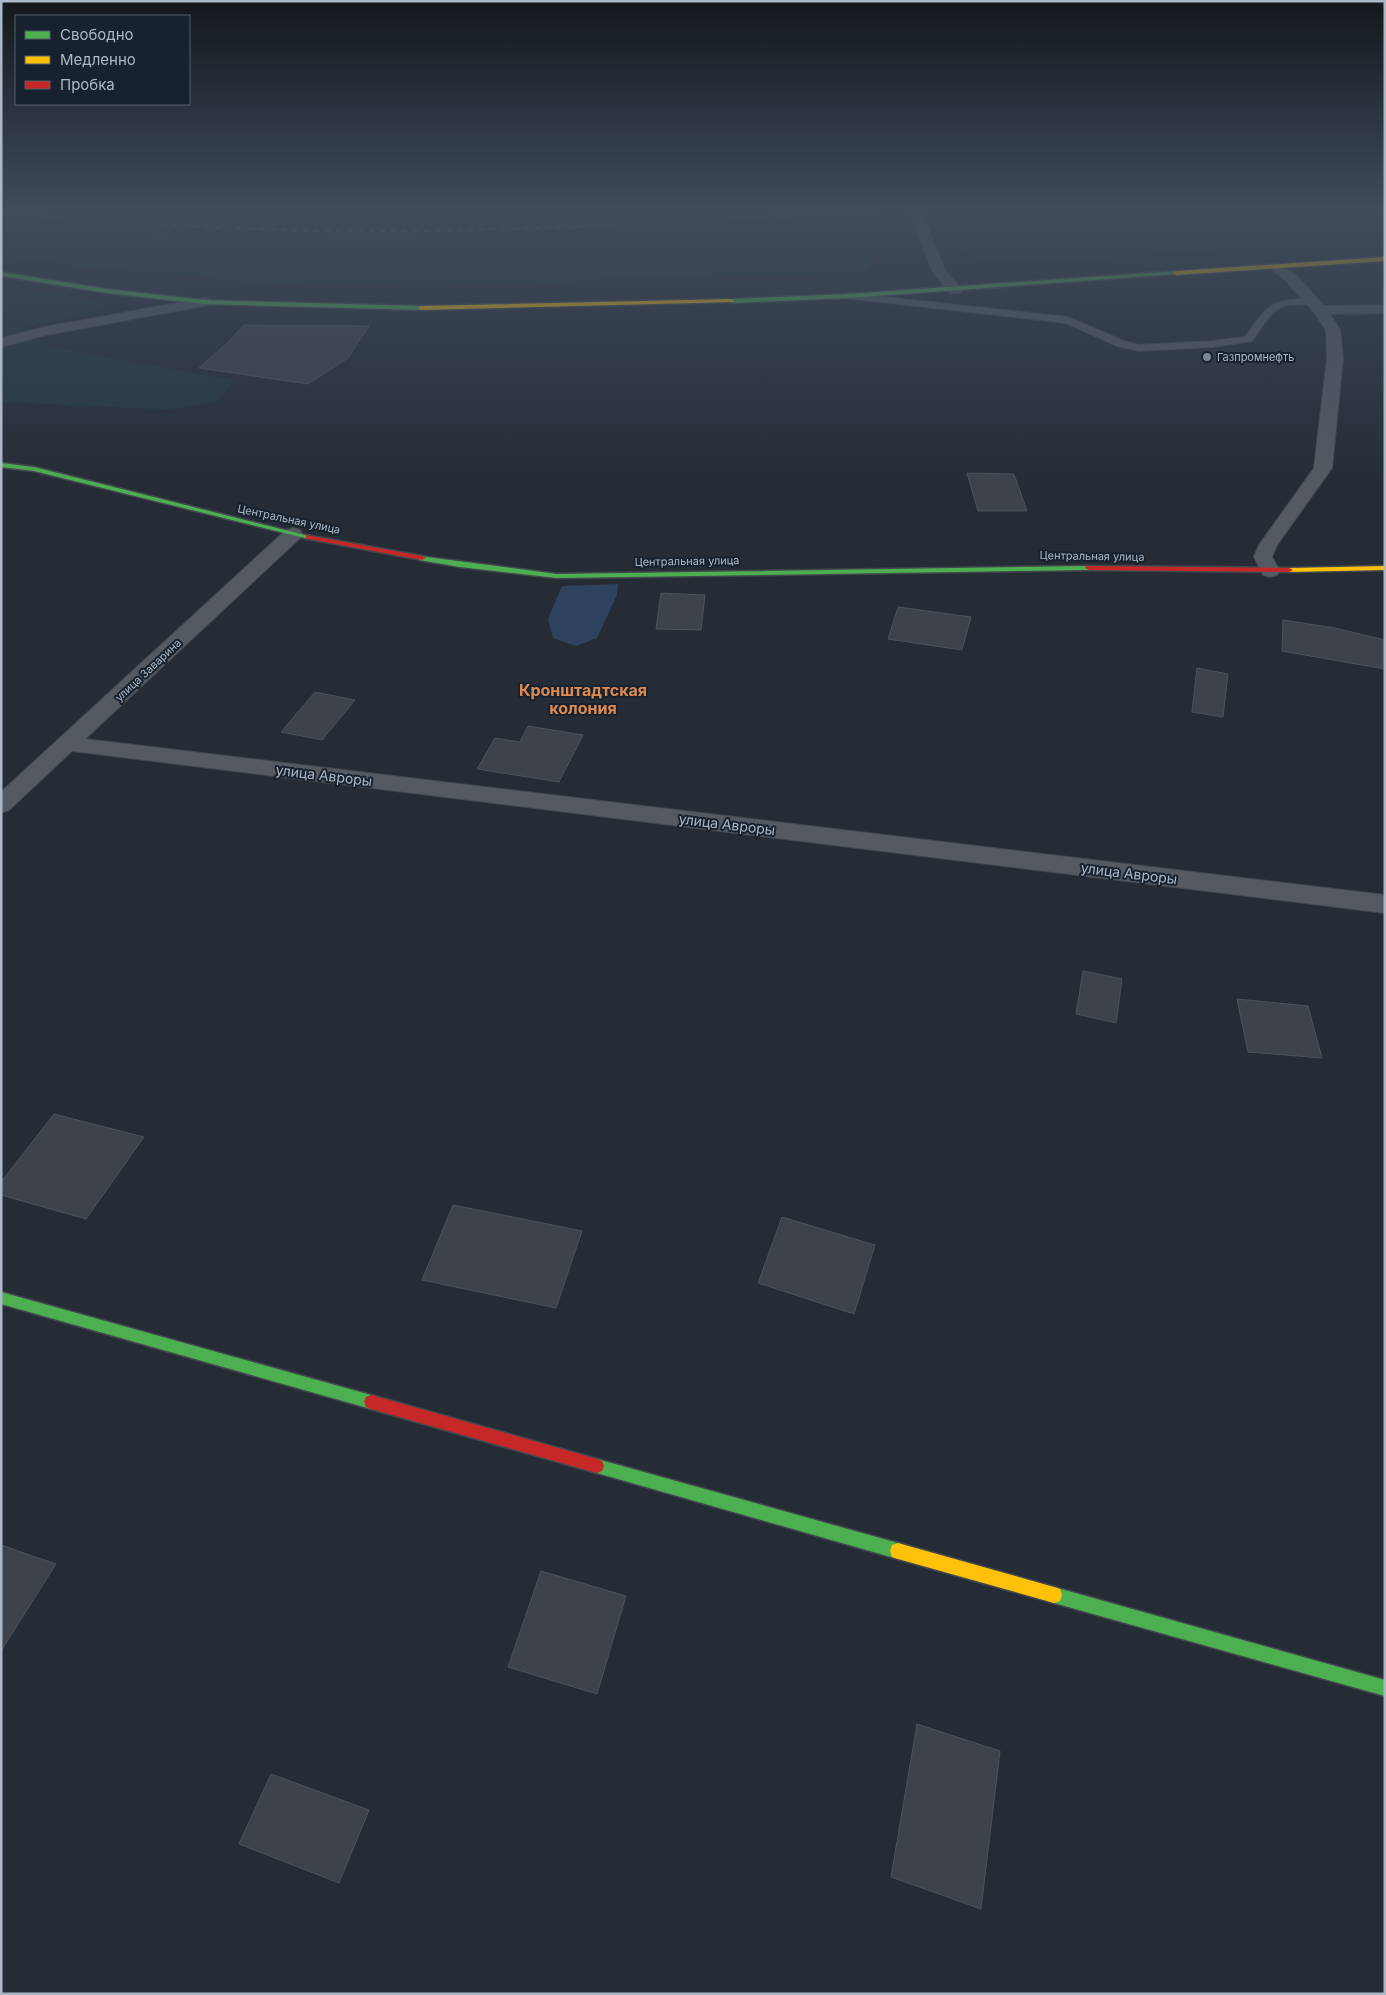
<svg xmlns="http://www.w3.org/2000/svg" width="1386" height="1995" viewBox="0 0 1386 1995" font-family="Inter,sans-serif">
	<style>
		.green { fill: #22373b }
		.water { fill: #2e445e }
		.building { fill: #3d424b; stroke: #4c535d }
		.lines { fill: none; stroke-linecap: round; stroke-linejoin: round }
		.lane-casing { stroke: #43484f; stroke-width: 2 }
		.street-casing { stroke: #43484f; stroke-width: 2 }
		.fast-casing { stroke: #43484f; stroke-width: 3 }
		.slow-casing { stroke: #43484f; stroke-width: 3 }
		.jam-casing { stroke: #43484f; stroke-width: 3 }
		.lane { fill: #555a62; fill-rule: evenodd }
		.street { fill: #555a62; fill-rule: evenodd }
		.fast { fill: #4caf50; fill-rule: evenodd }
		.slow { fill: #ffc107; fill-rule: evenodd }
		.jam { fill: #c62828; fill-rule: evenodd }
		.rail-casing { stroke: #595e66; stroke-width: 3 }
		.rail { stroke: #18222f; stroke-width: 2; stroke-dasharray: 5.5; stroke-linecap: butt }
		.poi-dot { fill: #7d8794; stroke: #18222f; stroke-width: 2 }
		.labels { text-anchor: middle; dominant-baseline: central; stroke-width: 4; stroke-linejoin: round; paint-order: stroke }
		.far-poi-label { font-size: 11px; fill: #adb8c7; stroke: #18222f; text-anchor: start }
		.far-street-label { font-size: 11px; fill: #adb8c7; stroke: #18222f }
		.street-label { font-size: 14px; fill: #adb8c7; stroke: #18222f }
		.far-district-label { font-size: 16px; font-weight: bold; fill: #de8b51; stroke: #18222f }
	</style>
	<rect width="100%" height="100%" fill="#252c35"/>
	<path class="green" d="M 1,207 L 789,207 L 544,220 L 329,225 L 284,225 L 129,217 Z
		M 1229,207 L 1385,207 L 1385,237 L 1307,239 L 1188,252 L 1041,262 L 1000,262 L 976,259 L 962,253 L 952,237 L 959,231 L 971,225 L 1065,217 Z
		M 1,224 L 85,232 L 466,240 L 573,238 L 729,226 L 807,226 L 853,231 L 863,239 L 871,252 L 871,261 L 865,271 L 849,273 L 678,279 L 608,279 L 514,285 L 411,286 L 310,284 L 221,280 L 169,274 L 103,270 L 1,255 Z
		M 1,285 L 108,302 L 90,314 L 26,327 L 51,347 L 233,380 L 218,401 L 169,410 L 1,402 Z"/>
	<path class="water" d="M 618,584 L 617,595 L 597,638 L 576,646 L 553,638 L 548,619 L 562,586 Z"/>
	<path class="building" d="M 244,325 L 369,326 L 348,358 L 308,384 L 199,368 L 226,344 Z
		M 967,473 L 1014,474 L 1027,511 L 978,511 Z
		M 661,593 L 705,595 L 701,630 L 656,629 Z
		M 898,607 L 971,617 L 962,650 L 888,639 Z
		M 1283,620 L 1335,628 L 1385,640 L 1385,669 L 1282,651 Z
		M 1197,668 L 1228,674 L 1223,717 L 1192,712 Z
		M 315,692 L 355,700 L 322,740 L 281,732 Z
		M 528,726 L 583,735 L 559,782 L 477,769 L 495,738 L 520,742 Z
		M 1083,971 L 1122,979 L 1116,1023 L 1076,1014 Z
		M 1237,999 L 1308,1006 L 1322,1058 L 1248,1052 Z
		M 54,1114 L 144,1137 L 86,1219 L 1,1195 L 1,1182 Z
		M 453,1205 L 582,1231 L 556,1308 L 422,1280 Z
		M 782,1217 L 875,1245 L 854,1314 L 758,1283 Z
		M 1,1545 L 56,1564 L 1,1651 Z
		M 541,1571 L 626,1596 L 597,1694 L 508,1667 Z
		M 917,1724 L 1000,1751 L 981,1909 L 891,1877 Z
		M 271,1774 L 369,1810 L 339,1883 L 239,1844 Z"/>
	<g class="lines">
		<g class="lane-casing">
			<path id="lane" d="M 848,293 L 1068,317 L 1124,341 L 1139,345 L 1212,341 L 1245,337 C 1263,313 1267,300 1299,299 C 1306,298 1313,297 1318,301 C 1310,307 1297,303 1287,305 C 1271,309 1261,329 1252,341 L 1212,347 L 1139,351 L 1117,346 L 1066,323 L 845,298 L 843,296 Z"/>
		</g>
		<g class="street-casing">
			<path id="street" d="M 908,207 L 920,207 L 945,270 L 962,290 L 960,293 L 950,293 L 932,271 Z
				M 1276,263 L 1295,274 L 1324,306 L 1385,305 L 1385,313 L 1330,314 L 1340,330 L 1343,358 L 1332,468 L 1277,545 L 1272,557 L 1280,571 L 1277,575 L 1270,577 L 1263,575 L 1254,557 L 1259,545 L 1314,468 L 1327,358 L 1326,330 L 1314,312 L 1285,280 L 1269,267 Z
				M 204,298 L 209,299 L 211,302 L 209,305 L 46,335 L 1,347 L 1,338 L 45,327 Z
				M 293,528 L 300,530 L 302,534 L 300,538 L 85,739 L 1385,895 L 1385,913 L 72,751 L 9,810 L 1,813 L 1,792 L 286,530 Z"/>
		</g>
		<g class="fast-casing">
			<path id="fast" d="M 1176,271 L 1178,274 L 848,298 L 732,303 L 729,301 L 732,299 L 848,294 Z
				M 1,272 L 107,289 L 204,300 L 421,306 L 424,308 L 421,310 L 204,304 L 107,293 L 1,276 Z
				M 1,463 L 34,467 L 313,537 L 309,539 L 34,471 L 1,467 Z
				M 419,556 L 557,574 L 1089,566 L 1093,568 L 1089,570 L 557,578 L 460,567 L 419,560 Z
				M 1,1292 L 371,1395 L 376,1397 L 378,1402 L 376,1407 L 371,1409 L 1,1304 Z
				M 597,1459 L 898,1543 L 904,1545 L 906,1551 L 904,1557 L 898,1559 L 597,1473 L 592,1471 L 590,1466 L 592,1461 Z
				M 1054,1587 L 1385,1680 L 1385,1696 L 1054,1603 L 1048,1601 L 1046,1595 L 1048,1589 Z"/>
		</g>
		<g class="slow-casing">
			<path id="slow" d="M 1385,257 L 1385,261 L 1176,275 L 1173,273 L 1176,271 Z
				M 732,299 L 734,302 L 421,310 L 418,308 L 421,306 Z
				M 1385,566 L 1385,570 L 1289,572 L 1285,570 L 1289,568 Z
				M 898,1543 L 1054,1587 L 1060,1589 L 1062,1595 L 1060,1601 L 1054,1603 L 898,1559 L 892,1557 L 890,1551 L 892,1545 Z"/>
		</g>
		<g class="jam-casing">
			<path id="jam" d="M 306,535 L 422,556 L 426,558 L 422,560 L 309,539 L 306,539 Z
				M 1086,566 L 1289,568 L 1293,570 L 1289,572 L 1089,570 L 1085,568 Z
				M 371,1395 L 597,1459 L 602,1461 L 604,1466 L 602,1471 L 597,1473 L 371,1409 L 366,1407 L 364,1402 L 366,1397 Z"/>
		</g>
		<use href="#lane" class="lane"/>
		<use href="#street" class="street"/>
		<use href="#fast" class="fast"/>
		<use href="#slow" class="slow"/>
		<use href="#jam" class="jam"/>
		<g class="rail-casing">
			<path id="rail" d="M 1,214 C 121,223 241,231 362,231 C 557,231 751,218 946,207"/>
		</g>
		<use href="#rail" class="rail"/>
	</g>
	<linearGradient id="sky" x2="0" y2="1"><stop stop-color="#14181d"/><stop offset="0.43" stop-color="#404b5c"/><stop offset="1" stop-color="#404b5c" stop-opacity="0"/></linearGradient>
	<rect width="1386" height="487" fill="url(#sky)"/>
	<circle class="poi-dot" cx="1207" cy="357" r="5"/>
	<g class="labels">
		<g class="far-poi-label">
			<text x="1217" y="357">Газпромнефть</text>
		</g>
		<g class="far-street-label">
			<text transform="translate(289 519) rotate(12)">Центральная улица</text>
			<text transform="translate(1092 556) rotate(1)">Центральная улица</text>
			<text transform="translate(687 561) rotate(-1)">Центральная улица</text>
			<text transform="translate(148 670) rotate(-43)">улица Заварина</text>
		</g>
		<g class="street-label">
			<text transform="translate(324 775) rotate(7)">улица Авроры</text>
			<text transform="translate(727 824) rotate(7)">улица Авроры</text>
			<text transform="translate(1129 873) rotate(7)">улица Авроры</text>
		</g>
		<g class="far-district-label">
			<text x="583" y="690">Кронштадтская<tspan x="583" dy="18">колония</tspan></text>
		</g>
	</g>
	<rect width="1386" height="1995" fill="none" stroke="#adb8c7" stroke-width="5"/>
	<rect x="15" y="15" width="175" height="90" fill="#18222f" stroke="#545e6c"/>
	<rect x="25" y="31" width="25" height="8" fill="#4caf50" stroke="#545e6c"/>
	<text x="60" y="40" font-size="15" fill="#adb8c7">Свободно</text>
	<rect x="25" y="56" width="25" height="8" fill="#ffc107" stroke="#545e6c"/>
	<text x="60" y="65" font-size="15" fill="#adb8c7">Медленно</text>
	<rect x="25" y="81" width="25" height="8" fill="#c62828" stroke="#545e6c"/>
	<text x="60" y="90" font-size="15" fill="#adb8c7">Пробка</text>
</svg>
